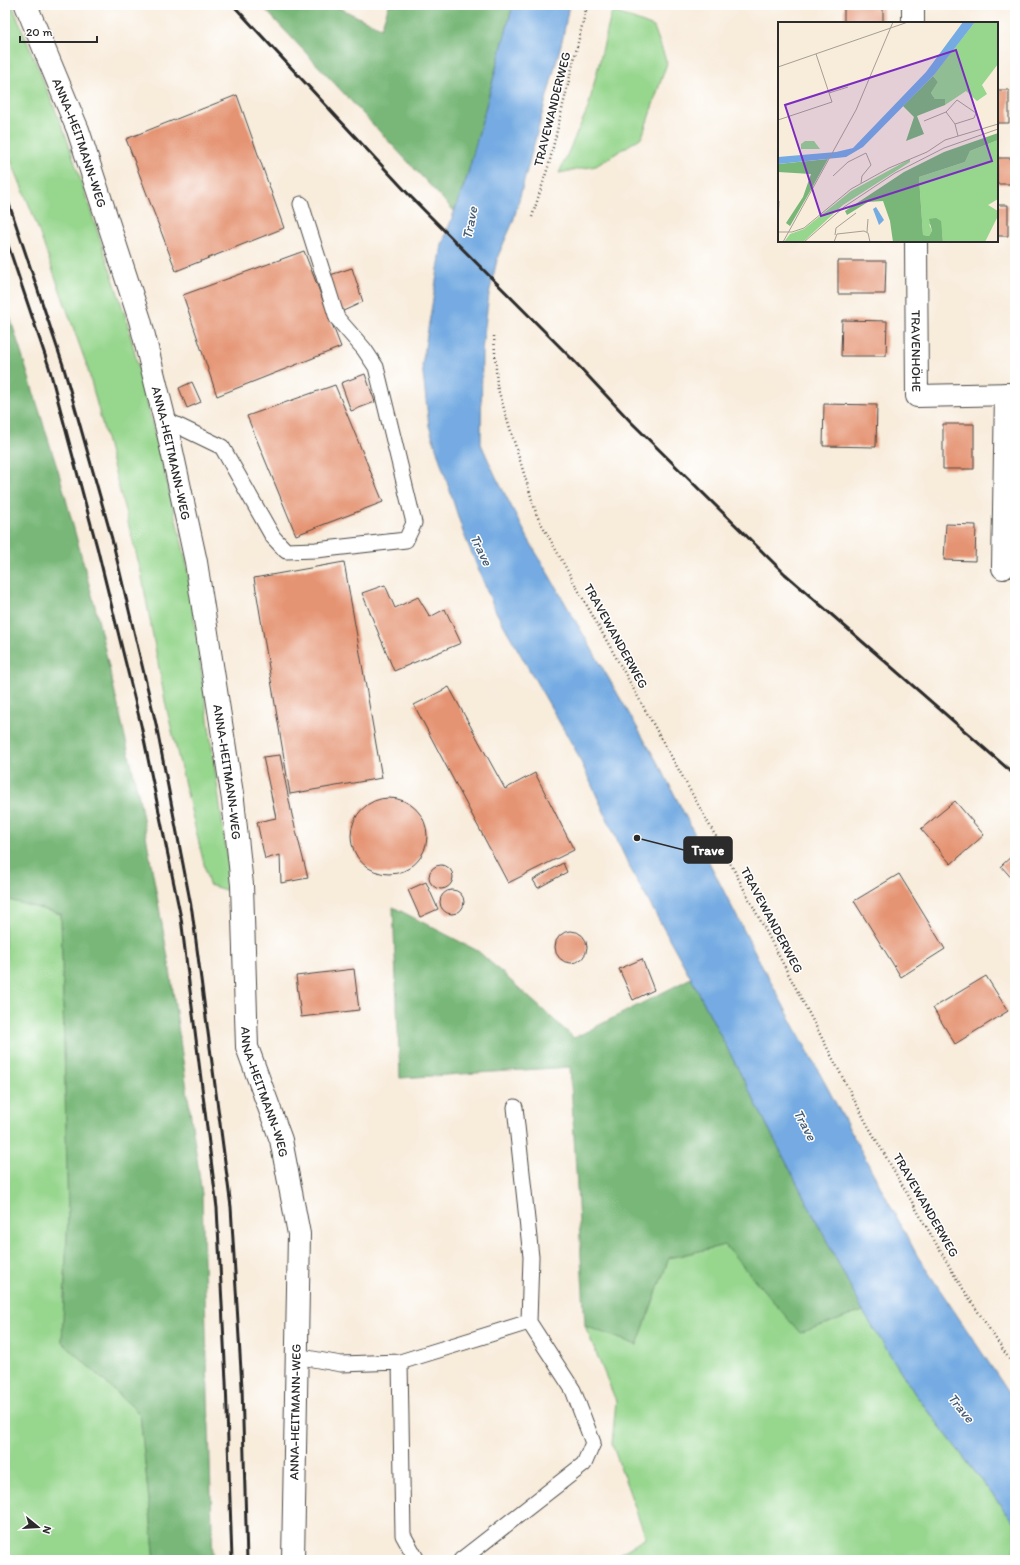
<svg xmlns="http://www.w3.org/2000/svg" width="1020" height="1565" viewBox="0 0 1020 1565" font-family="Itim,sans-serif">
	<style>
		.green { fill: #96d68d; stroke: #60805c }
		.forest { fill: #78b778; stroke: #527152 }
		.water { fill: #74abe2; stroke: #506b86 }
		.building { fill: #e59473 }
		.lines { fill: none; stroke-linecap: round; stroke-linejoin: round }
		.service-casing { stroke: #4a4845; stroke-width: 17 }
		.minor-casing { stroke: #4a4845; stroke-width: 24 }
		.path { stroke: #4a4845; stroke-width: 2.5; stroke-dasharray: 1 3; stroke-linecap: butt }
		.service { stroke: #fff; stroke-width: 15 }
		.minor { stroke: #fff; stroke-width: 22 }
		.rail { stroke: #2b2b2b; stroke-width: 3 }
		.labels { text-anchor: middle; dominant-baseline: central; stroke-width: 3; stroke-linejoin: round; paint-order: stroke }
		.street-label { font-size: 13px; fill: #2b2b2b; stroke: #fff }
		.water-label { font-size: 14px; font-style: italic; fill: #485e74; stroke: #fff }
		.inset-road { fill: none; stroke: #a69f95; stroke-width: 1 }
		.view { fill: #7b2cbf; fill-opacity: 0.15; stroke: #7b2cbf; stroke-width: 2 }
		.inset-edge { fill: none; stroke: #2b2b2b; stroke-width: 2 }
		.leader { fill: none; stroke: #2b2b2b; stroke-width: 1.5 }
		.callout-dot { fill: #2b2b2b; stroke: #fff; stroke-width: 1.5 }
		.callout { fill: #2b2b2b; stroke: #2b2b2b; stroke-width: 1.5 }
		.callout-label { font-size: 14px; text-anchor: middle; font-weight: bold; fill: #fff }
	</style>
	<rect width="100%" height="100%" fill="#fff"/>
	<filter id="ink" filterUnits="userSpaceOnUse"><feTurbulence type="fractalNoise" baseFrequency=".025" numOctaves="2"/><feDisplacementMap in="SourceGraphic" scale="8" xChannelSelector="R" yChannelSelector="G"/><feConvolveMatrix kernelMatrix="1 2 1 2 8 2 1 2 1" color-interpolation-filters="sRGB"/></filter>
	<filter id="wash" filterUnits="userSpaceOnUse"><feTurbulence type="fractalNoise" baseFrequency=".012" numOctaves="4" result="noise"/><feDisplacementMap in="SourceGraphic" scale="16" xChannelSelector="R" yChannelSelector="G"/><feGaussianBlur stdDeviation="0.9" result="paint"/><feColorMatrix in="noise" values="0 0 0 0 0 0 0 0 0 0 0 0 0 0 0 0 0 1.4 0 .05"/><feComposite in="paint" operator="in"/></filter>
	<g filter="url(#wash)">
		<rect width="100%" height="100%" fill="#f8ecdb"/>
		<path class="green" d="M 5,5 L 12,5 L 66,136 L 126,318 L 186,560 L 232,892 L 209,885 L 166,706 L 141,572 L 87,366 L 32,212 L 5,146 Z
			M 612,11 L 654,27 L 667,63 L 642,137 L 596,166 L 559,173 L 588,108 Z
			M 5,899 L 61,914 L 68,1216 L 62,1342 L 140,1414 L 155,1560 L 5,1560 Z
			M 725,1245 L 800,1332 L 863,1311 L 915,1394 L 1015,1524 L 1015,1560 L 609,1560 L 646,1538 L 612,1444 L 616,1401 L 585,1326 L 637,1345 L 669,1258 Z"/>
		<path class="forest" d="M 261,5 L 333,5 L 381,28 L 389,5 L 513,5 L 467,177 L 454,211 Z
			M 5,301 L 60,477 L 95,606 L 140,802 L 169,963 L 202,1194 L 213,1560 L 155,1560 L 140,1414 L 62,1342 L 68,1216 L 61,914 L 5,899 Z
			M 393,907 L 478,951 L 574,1038 L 691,978 L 863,1311 L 800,1333 L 725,1245 L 669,1258 L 637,1345 L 585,1326 L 570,1067 L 400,1078 Z"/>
		<path class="water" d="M 513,5 L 569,5 L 563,37 L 513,222 L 498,256 L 489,294 L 482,350 L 481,444 L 496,477 L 531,544 L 664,774 L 758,958 L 918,1257 L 1015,1402 L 1015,1524 L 915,1394 L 865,1315 L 691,978 L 629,866 L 576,751 L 495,610 L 463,532 L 429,426 L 422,365 L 442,245 L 467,177 Z"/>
		<g id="blocks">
			<path class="building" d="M 844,5 L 883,5 L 883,23 L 844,23 Z
				M 997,90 L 1009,90 L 1009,123 L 997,123 Z
				M 237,95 L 284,228 L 176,271 L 126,139 Z
				M 997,158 L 1013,158 L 1013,184 L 997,184 Z
				M 997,205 L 1008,205 L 1008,236 L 997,236 Z
				M 304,251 L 341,347 L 217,396 L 183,295 Z
				M 838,261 L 886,261 L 885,294 L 838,294 Z
				M 352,268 L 363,302 L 341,312 L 327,276 Z
				M 842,320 L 887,321 L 886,356 L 841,356 Z
				M 365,374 L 375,402 L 351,411 L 341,383 Z
				M 192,382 L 201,402 L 187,408 L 179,388 Z
				M 335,385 L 383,502 L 296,535 L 247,416 Z
				M 824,404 L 877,405 L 876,447 L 823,446 Z
				M 943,424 L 974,424 L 974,469 L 943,469 Z
				M 946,524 L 976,525 L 975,561 L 944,560 Z
				M 344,562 L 382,778 L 290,794 L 254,578 Z
				M 385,585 L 395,608 L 418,597 L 430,617 L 445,609 L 461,643 L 394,671 L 362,593 Z
				M 449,687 L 505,789 L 535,773 L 574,850 L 508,883 L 414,705 Z
				M 280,755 L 292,815 L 308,878 L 281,883 L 280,855 L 265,859 L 257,822 L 276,818 L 263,757 Z
				M351 836a38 38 0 1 1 76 0a38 38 0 1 1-76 0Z
				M 955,801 L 984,835 L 951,864 L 921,829 Z
				M 1015,853 L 1015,882 L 1001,866 Z
				M 563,863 L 567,872 L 538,888 L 533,880 Z
				M429 877a12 12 0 1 1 24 0a12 12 0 1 1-24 0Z
				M 899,874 L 945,949 L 901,977 L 854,901 Z
				M 426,882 L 438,909 L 420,917 L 408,890 Z
				M440 902a12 12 0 1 1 24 0a12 12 0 1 1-24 0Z
				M555 947a16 16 0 1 1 32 0a16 16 0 1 1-32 0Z
				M 642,959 L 654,990 L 633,1000 L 619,969 Z
				M 354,969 L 359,1010 L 301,1017 L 296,976 Z
				M 986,976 L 1008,1011 L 955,1044 L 933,1008 Z"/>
		</g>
	</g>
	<g filter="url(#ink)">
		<use href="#blocks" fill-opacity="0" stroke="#4a4845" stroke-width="1"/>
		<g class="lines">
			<g class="service-casing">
				<path id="service" d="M 164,419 L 222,447 L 273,537 L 286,551 L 316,550 L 406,540 L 414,523 L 376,367 L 364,349 L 337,318 L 301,204
					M 296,1356 L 341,1364 L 400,1362 L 529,1322
					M 400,1362 L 403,1535 L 417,1560
					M 461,1560 L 584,1464 L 593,1443 L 573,1390 L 529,1322 L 531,1257 L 515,1107"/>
			</g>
			<g class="minor-casing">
				<g id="minor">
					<path id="s1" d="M 26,5 L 78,130 L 140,320 L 168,433 L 196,562 L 233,800 L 242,885 L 247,1047 L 281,1140 L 299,1234 L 293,1560"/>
					<path d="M 913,5 L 913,23"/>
					<path id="s2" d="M 916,241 L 917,396 L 1015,394"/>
					<path d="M 1003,568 L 1006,394"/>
				</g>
			</g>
			<path class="path" d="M 586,10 L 595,5
				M 532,217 L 549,164 L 587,5
				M 494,336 L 497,386 L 537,516 L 724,851 L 867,1124 L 956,1278 L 1015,1368"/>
			<use href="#service" class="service"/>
			<use href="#minor" class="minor"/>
			<path class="rail" d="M 233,5 L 411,197 L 575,362 L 631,422 L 785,574 L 1015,775
				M 5,192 L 63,365 L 112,539 L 156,724 L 192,911 L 231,1207 L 242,1387 L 247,1560
				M 5,236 L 49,367 L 97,547 L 141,725 L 181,918 L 217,1208 L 226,1381 L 232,1560"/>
		</g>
	</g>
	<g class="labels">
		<g class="street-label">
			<text transform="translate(552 109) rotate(-76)">TRAVEWANDERWEG</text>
			<text stroke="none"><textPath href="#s1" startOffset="148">ANNA-HEITMANN-WEG</textPath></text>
			<text stroke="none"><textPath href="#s2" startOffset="110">TRAVENHÖHE</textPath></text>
			<text stroke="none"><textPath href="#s1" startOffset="472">ANNA-HEITMANN-WEG</textPath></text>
			<text transform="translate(616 636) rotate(61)">TRAVEWANDERWEG</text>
			<text stroke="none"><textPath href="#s1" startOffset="796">ANNA-HEITMANN-WEG</textPath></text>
			<text transform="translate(772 920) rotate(62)">TRAVEWANDERWEG</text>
			<text stroke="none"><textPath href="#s1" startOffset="1120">ANNA-HEITMANN-WEG</textPath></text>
			<text transform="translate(926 1205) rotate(60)">TRAVEWANDERWEG</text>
			<text transform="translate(295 1412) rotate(-89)">ANNA-HEITMANN-WEG</text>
		</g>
		<g class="water-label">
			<text transform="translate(470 223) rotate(-79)">Trave</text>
			<text transform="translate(481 550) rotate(64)">Trave</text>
			<text transform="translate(805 1125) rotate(62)">Trave</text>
			<text transform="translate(961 1408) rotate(51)">Trave</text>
		</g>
	</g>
	<g transform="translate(778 22)">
		<rect width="220" height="220" fill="#f8ecdb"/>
		<path d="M 197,0 L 220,0 L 220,42 L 204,63 L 209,72 L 199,79 L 188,69 L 167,83 L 167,77 L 157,77 L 153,71 L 160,60 L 155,54 ZM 220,118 L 220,177 L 210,183 L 220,189 L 220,194 L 207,220 L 165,220 L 164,210 L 151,202 L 154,209 L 151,214 L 145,213 L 141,155 L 187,140 L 192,129 ZM 27,119 L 36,119 L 42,127 L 23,127 L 23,122 ZM 132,137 L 132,140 L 65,183 L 25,220 L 6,220 L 12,212 L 26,207 L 73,169 Z" fill="#96d68d"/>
		<path d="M 155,54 L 160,60 L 153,71 L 157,77 L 167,77 L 167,83 L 139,94 L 146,112 L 128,119 L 136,95 L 125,84 ZM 220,111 L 220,118 L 192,129 L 187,140 L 141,155 L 145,213 L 151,214 L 154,209 L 151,197 L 158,196 L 163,199 L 165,220 L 115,220 L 112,199 L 105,179 L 90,180 L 69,193 L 67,189 L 126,150 L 166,130 ZM 50,137 L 30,173 L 12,204 L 8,201 L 25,175 L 33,152 L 0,150 L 0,142 Z" fill="#78b778"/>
		<path d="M 185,0 L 197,0 L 156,53 L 85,125 L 68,135 L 0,142 L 0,135 L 58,130 L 75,126 L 148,50 ZM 98,185 L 106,198 L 101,203 L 95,187 Z" fill="#74abe2"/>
		<path class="inset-road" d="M 0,45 L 130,0M 51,71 L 70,65M 168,90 L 177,102 L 180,114M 0,98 L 54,80 L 38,32M 146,99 L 168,90 L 179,78 L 198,91 L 196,96 L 177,102M 55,154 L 70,140 L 88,131 L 93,143 L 84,154 L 83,161M 0,201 L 1,179M 0,210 L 14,210 L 26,206 L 73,167 L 111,146 L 149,130 L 167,118 L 220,102M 89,210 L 90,197M 57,213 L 58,206 L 78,191M 5,220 L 78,88 L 115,0M 26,220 L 66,185 L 117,151 L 166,126 L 220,107M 56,220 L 59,212 L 86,209 L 90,211 L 92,220"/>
		<path class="view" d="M 178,28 L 214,139 L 43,194 L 7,83 Z"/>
		<rect width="220" height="220" class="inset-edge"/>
	</g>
	<path class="leader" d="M637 838L684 850"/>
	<circle class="callout-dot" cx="637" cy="838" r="4"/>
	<rect class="callout" x="684" y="837" width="48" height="26" rx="4"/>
	<g class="callout-label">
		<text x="708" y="855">Trave</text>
	</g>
	<rect width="1020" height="1565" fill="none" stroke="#fff" stroke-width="20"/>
	<g transform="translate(38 1527) rotate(108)" stroke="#ffffff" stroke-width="3" paint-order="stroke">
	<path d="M0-3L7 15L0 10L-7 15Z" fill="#2b2b2b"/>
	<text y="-6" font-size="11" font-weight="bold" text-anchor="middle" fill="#2b2b2b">N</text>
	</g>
	<path d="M20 36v6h77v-6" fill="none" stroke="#2b2b2b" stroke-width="2"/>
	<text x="26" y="36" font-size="12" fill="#2b2b2b" stroke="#ffffff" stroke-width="3" paint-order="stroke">20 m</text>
</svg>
